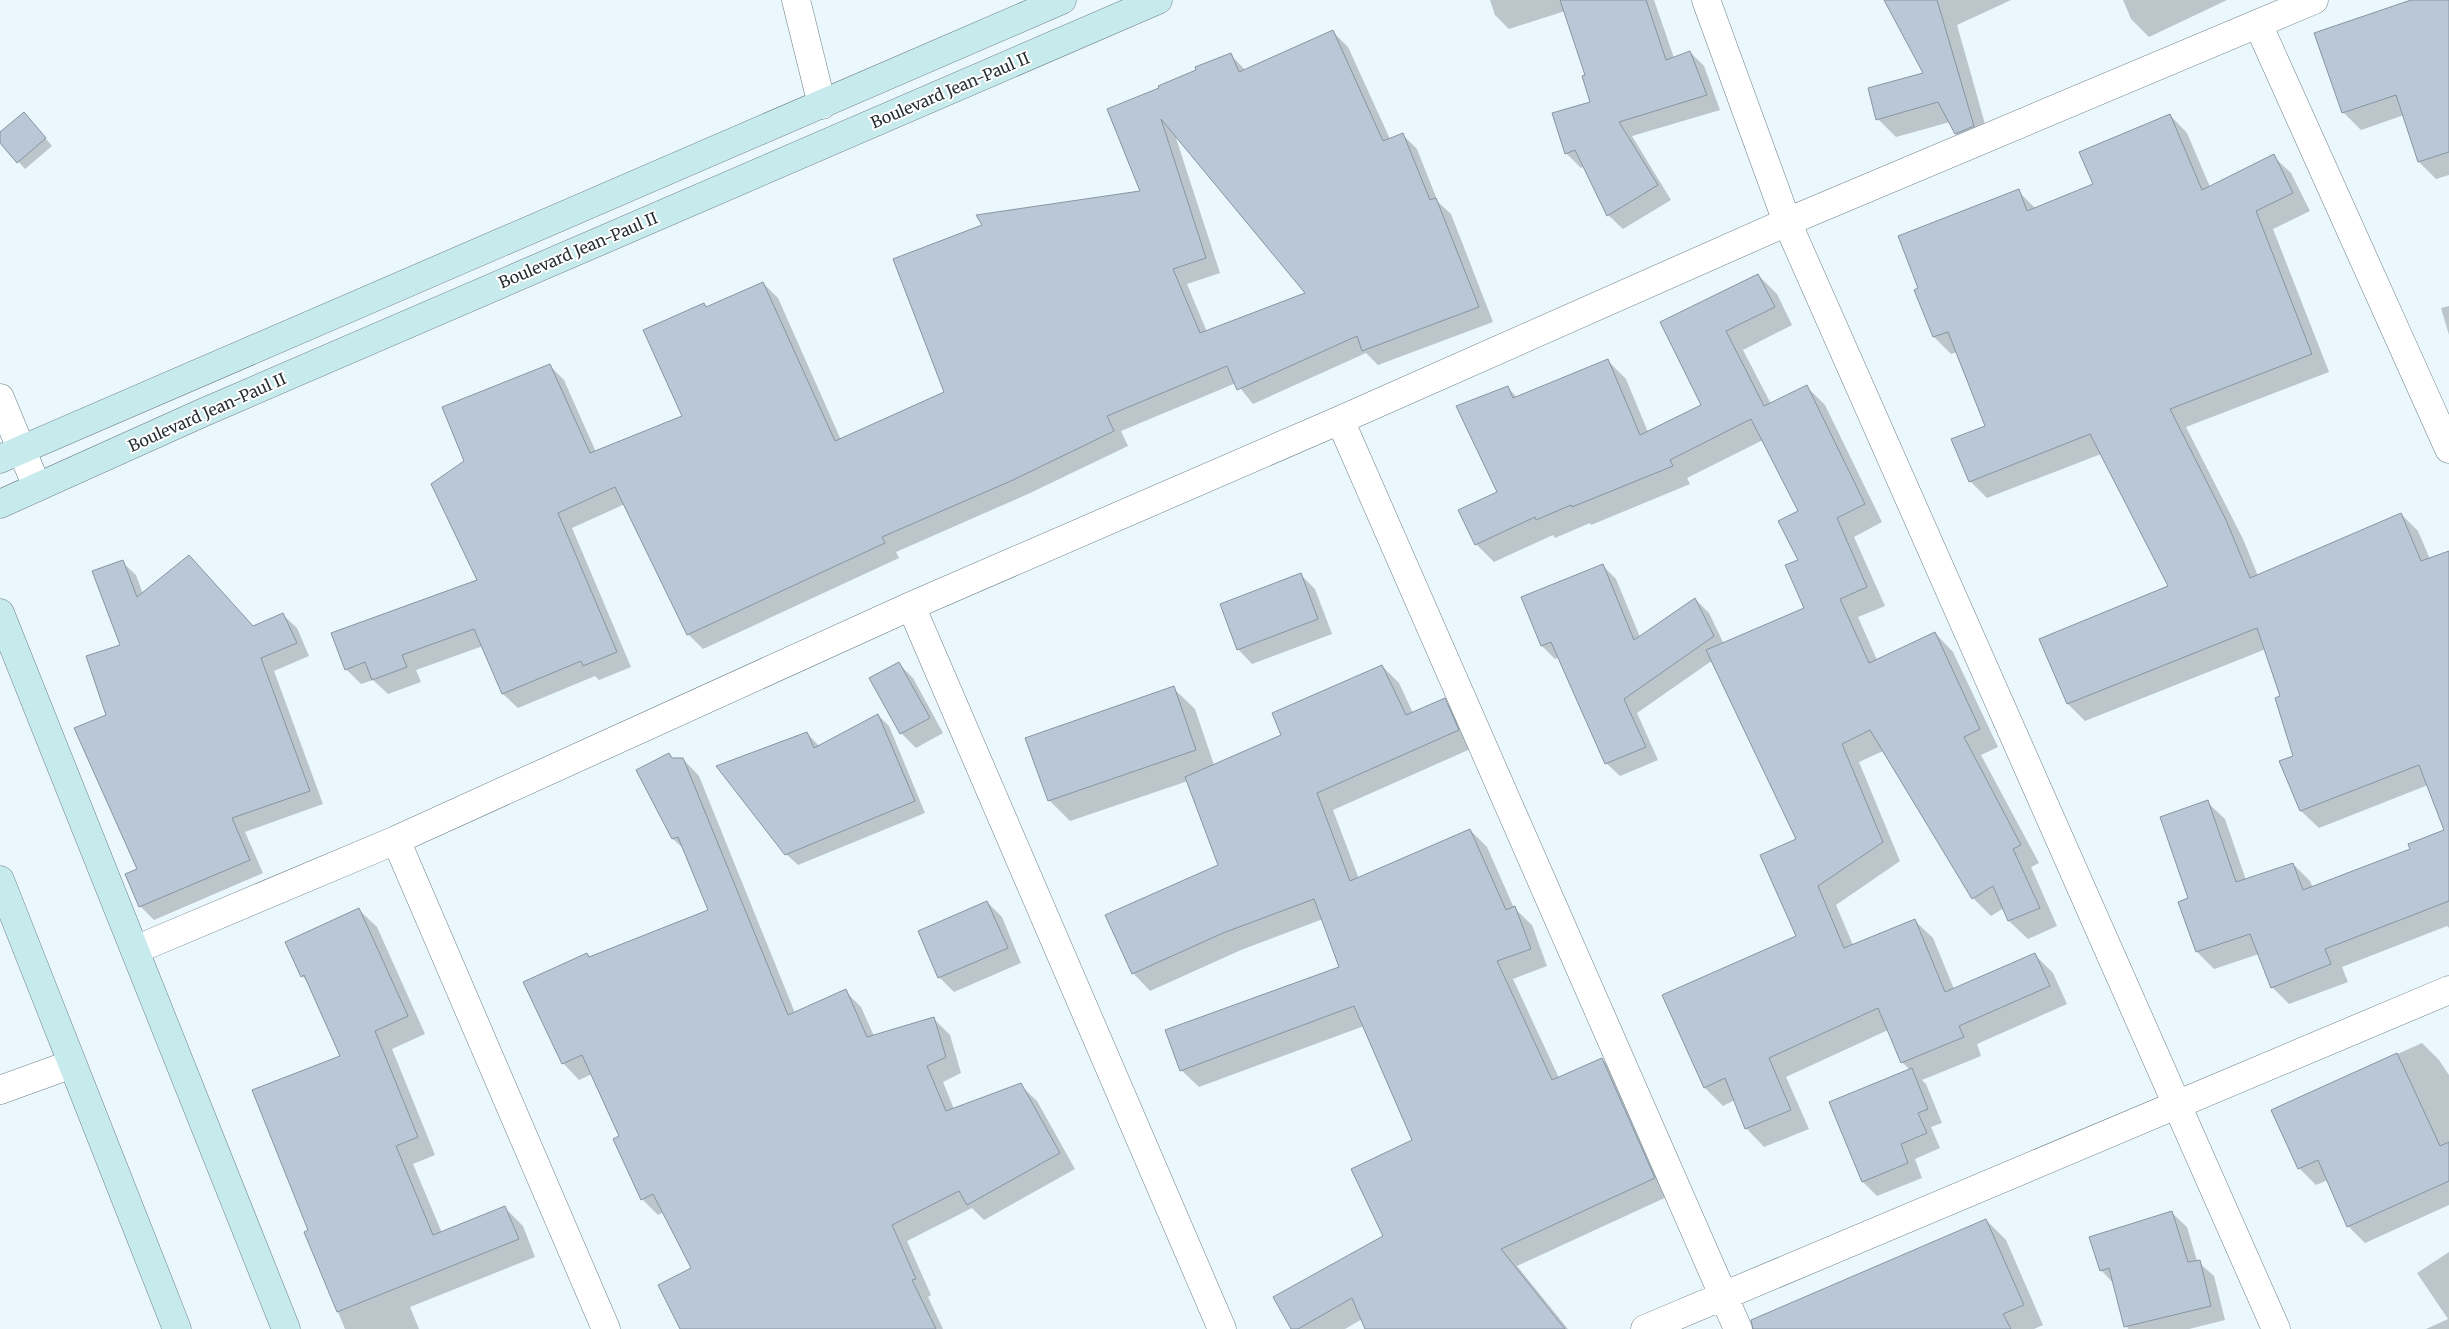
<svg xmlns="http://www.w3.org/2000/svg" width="2449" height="1329" viewBox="0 0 2449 1329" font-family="Merriweather,serif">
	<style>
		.shadow { fill: #0003; fill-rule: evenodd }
		.building { fill: #b9c7d6; stroke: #8795a2; fill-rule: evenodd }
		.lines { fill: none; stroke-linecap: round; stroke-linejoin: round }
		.street-casing { stroke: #6c7f87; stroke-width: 29 }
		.secondary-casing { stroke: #6c7f87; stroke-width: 29 }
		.street { stroke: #fff; stroke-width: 28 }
		.secondary { stroke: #c7eaed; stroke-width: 28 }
		.labels { text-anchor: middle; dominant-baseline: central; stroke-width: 4; stroke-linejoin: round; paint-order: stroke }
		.street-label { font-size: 16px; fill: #272f33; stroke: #fff }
	</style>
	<rect width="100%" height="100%" fill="#eaf7fd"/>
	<path class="shadow" d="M 1490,0 L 1654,0 L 1674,58 L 1690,52 L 1704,66 L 1720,110 L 1632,136 L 1671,200 L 1623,229 L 1608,215 L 1584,166 L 1581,168 L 1566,153 L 1554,114 L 1591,103 L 1587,76 L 1565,11 L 1509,29 L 1495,15 Z
		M 1886,0 L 2011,0 L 1957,25 L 1991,145 L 1974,152 L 1956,134 L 1950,122 L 1896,137 L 1878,119 L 1924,74 Z
		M 2123,0 L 2227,0 L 2149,37 L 2131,19 Z
		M 2415,0 L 2449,0 L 2449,175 L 2436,179 L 2419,162 L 2404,115 L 2361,130 L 2344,113 L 2316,34 Z
		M 1333,32 L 1348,47 L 1390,139 L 1402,134 L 1417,149 L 1438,202 L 1451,214 L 1493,322 L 1378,365 L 1366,353 L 1253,404 L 1236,383 L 1121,431 L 1128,446 L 1028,494 L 896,552 L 899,558 L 703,649 L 688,634 L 625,504 L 572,528 L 631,667 L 599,680 L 595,676 L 518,708 L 503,694 L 483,646 L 416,670 L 421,682 L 388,694 L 373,680 L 361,684 L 346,669 L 479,581 L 466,461 L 549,365 L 564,380 L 596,452 L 683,417 L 707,308 L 763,283 L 778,298 L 841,440 L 946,393 L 1142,192 L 1160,88 L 1230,54 L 1246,71 ZM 1175,135 L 1307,293 L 1207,332 L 1187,284 L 1220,273 Z
		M 2170,115 L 2187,133 L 2210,187 L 2273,156 L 2291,173 L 2310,211 L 2273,229 L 2329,372 L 2186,427 L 2243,539 L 2258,576 L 2401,514 L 2418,531 L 2430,559 L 2449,552 L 2449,928 L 2447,926 L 2342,967 L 2348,982 L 2289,1004 L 2272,987 L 2259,954 L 2214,969 L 2197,952 L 2190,899 L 2207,802 L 2225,819 L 2246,880 L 2293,864 L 2310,881 L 2313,888 L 2411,850 L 2446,831 L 2428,785 L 2319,828 L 2301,811 L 2281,762 L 2295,756 L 2281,697 L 2266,649 L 2085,721 L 2068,704 L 2170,587 L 2101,454 L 1987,498 L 1970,481 L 1987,426 L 1957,352 L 1951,354 L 1934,337 L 1916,291 L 2018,191 L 2036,209 L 2095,184 Z
		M 31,121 L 52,146 L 25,169 L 0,141 L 0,134 Z
		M 1758,275 L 1777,294 L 1792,325 L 1743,350 L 1771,404 L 1807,387 L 1825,405 L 1882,522 L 1854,537 L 1885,606 L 1858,617 L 1877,660 L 1935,633 L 1953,652 L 1998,747 L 1981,755 L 2039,863 L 2031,867 L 2057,926 L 2028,939 L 2009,921 L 2004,908 L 1991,916 L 1973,898 L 1883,751 L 1859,762 L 1900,861 L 1836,905 L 1853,945 L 1914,920 L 1933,938 L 1954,989 L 2035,955 L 2053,973 L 2067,1004 L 1977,1044 L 1981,1056 L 1922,1080 L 1926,1084 L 1942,1123 L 1931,1127 L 1940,1148 L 1915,1159 L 1922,1178 L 1877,1196 L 1863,1182 L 1910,1070 L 1902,1062 L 1888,1030 L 1786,1077 L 1809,1129 L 1764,1147 L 1746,1128 L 1735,1100 L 1723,1106 L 1705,1088 L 1664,996 L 1797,937 L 1798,840 L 1713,660 L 1637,713 L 1658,760 L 1620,776 L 1606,763 L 1559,657 L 1555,659 L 1542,646 L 1602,565 L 1616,579 L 1640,637 L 1695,599 L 1709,613 L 1724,644 L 1806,608 L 1800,560 L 1799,511 L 1763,440 L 1687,478 L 1690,484 L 1591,525 L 1590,523 L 1555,538 L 1553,535 L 1494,562 L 1476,544 L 1499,492 L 1507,387 L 1517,397 L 1608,361 L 1626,379 L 1648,432 L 1703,405 L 1662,323 Z
		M 2449,306 L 2449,335 L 2441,308 Z
		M 122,562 L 136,575 L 143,594 L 254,627 L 283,615 L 297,628 L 309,656 L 274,671 L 323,804 L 245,832 L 263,873 L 154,920 L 140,906 L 139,869 L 107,715 L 121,646 Z
		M 1300,574 L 1315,589 L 1332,634 L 1252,664 L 1238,649 Z
		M 899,664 L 913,678 L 943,733 L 916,748 L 901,733 L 871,679 Z
		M 1382,666 L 1399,683 L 1413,713 L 1444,700 L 1462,717 L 1475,747 L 1333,810 L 1359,879 L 1470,830 L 1487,847 L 1514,908 L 1532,925 L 1547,966 L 1513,979 L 1559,1078 L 1602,1059 L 1619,1076 L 1671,1195 L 1517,1266 L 1568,1329 L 1366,1329 L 1362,1319 L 1345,1329 L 1293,1329 L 1385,1236 L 1414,1141 L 1364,1026 L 1199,1087 L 1181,1070 L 1341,968 L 1323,919 L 1241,950 L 1150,991 L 1133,973 L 1220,866 L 1188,781 L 1070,821 L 1049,800 L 1173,688 L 1195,709 L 1214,765 L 1283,735 Z
		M 878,715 L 889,726 L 925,813 L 798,865 L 786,854 L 807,733 L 819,746 Z
		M 669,755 L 674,759 L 683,759 L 699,776 L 795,1013 L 845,991 L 861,1007 L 874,1036 L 934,1019 L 950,1035 L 961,1073 L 943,1082 L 954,1109 L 1020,1085 L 1037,1101 L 1075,1169 L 984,1220 L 972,1208 L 907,1241 L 931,1295 L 928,1297 L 943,1329 L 684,1329 L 693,1269 L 664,1212 L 658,1215 L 642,1199 L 621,1137 L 592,1074 L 579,1080 L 563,1063 L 525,983 L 587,954 L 590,957 L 709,911 L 685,850 L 673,839 L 638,771 Z
		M 987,902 L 1002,917 L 1021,963 L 954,992 L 939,977 Z
		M 359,910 L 377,927 L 425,1034 L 392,1049 L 435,1155 L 413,1164 L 442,1233 L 505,1208 L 523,1226 L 535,1257 L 410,1307 L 419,1329 L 345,1329 L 305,1232 L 310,1231 L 342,1056 L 309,983 L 302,976 L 287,942 Z
		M 2422,1043 L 2439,1060 L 2449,1075 L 2449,1205 L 2365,1243 L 2348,1226 L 2328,1180 L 2316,1185 L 2299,1168 L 2273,1110 Z
		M 2172,1213 L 2187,1227 L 2197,1261 L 2214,1276 L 2225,1320 L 2189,1329 L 2128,1329 L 2114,1284 L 2101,1270 Z
		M 1986,1220 L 2006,1240 L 2043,1325 L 2034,1329 L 1784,1329 Z
		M 2449,1252 L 2449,1329 L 2426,1329 L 2448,1319 L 2417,1273 Z"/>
	<path class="building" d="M 1560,0 L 1646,0 L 1666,60 L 1690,51 L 1707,95 L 1619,122 L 1658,185 L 1607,216 L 1575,150 L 1565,154 L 1552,113 L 1590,102 L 1582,76 L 1585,75 Z
		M 1884,0 L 1937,0 L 1974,126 L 1955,134 L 1938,102 L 1876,120 L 1868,88 L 1923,73 Z
		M 2411,0 L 2449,0 L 2449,152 L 2418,162 L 2396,95 L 2342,113 L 2314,33 Z
		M 1333,30 L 1383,141 L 1403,133 L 1430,200 L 1436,198 L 1479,307 L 1362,351 L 1357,336 L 1237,390 L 1227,366 L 1107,416 L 1114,431 L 1013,480 L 882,537 L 885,543 L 687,635 L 615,487 L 558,513 L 617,652 L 583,666 L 581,661 L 502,694 L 474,629 L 402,655 L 407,667 L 372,680 L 365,662 L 345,670 L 331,633 L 477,580 L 431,484 L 464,461 L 442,407 L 550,364 L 590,453 L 682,416 L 643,330 L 704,303 L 706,307 L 763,282 L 835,441 L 944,392 L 893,259 L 982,225 L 976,215 L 1140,191 L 1107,109 L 1159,88 L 1158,86 L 1196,70 L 1195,67 L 1231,53 L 1239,72 ZM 1161,119 L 1305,293 L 1200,333 L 1173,269 L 1206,258 Z
		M 24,112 L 46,138 L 17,163 L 0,143 L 0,132 Z
		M 2170,114 L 2202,190 L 2274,154 L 2293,193 L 2256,211 L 2312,354 L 2170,409 L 2226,520 L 2250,578 L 2401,513 L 2421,561 L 2449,551 L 2449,901 L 2325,949 L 2331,964 L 2271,988 L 2250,934 L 2196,952 L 2178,902 L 2188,898 L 2160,817 L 2208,800 L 2236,882 L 2293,863 L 2303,890 L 2410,849 L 2408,844 L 2444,830 L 2419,765 L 2300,811 L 2279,761 L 2293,756 L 2275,698 L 2280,696 L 2257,628 L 2067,704 L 2039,639 L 2168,586 L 2090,434 L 1969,482 L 1951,439 L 1985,426 L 1948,332 L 1933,337 L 1914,290 L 1918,288 L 1898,236 L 2019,189 L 2027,211 L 2093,184 L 2079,152 Z
		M 1758,274 L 1775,307 L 1726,331 L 1764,406 L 1807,385 L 1865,504 L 1837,518 L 1867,587 L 1840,599 L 1869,663 L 1935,632 L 1980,729 L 1964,737 L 2021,845 L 2013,849 L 2040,908 L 2008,921 L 1993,886 L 1972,899 L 1870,730 L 1842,744 L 1883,842 L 1818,886 L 1844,948 L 1915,919 L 1945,992 L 2035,953 L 2050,986 L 1959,1026 L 1964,1037 L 1901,1063 L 1878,1008 L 1769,1058 L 1791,1110 L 1745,1129 L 1725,1078 L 1704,1088 L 1662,995 L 1796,936 L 1760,855 L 1796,839 L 1706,650 L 1804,608 L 1785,565 L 1798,560 L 1778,521 L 1798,511 L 1751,419 L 1670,460 L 1673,466 L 1572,507 L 1571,505 L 1536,520 L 1535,517 L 1475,545 L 1458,510 L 1497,492 L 1456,406 L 1508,386 L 1513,398 L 1608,359 L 1640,435 L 1701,405 L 1660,322 Z
		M 189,555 L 253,626 L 283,613 L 297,643 L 261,658 L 310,791 L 232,818 L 250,860 L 139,907 L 125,874 L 137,869 L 74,728 L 106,715 L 86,656 L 120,645 L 92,571 L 123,560 L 137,597 Z
		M 1603,564 L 1634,640 L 1695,598 L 1714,636 L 1624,699 L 1646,747 L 1605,764 L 1551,642 L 1541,646 L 1521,597 Z
		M 1301,573 L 1318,619 L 1237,650 L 1220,604 Z
		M 899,662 L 930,718 L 900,734 L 869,678 Z
		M 1382,665 L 1406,715 L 1445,698 L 1459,730 L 1317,793 L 1350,881 L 1470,829 L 1506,910 L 1515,906 L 1531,949 L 1497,961 L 1552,1080 L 1602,1058 L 1655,1178 L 1501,1249 L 1565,1329 L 1365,1329 L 1352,1298 L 1298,1329 L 1291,1329 L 1273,1297 L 1383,1236 L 1351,1169 L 1412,1140 L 1354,1006 L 1180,1071 L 1165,1030 L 1339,967 L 1314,899 L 1223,933 L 1132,974 L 1105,915 L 1218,865 L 1185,777 L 1281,735 L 1272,713 Z
		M 1174,686 L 1196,750 L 1048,801 L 1025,738 Z
		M 878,714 L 915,801 L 785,855 L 716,766 L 807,732 L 814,748 Z
		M 669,753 L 672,758 L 683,758 L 788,1015 L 846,989 L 867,1037 L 934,1017 L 946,1057 L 927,1066 L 946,1111 L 1021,1083 L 1060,1153 L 967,1205 L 959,1191 L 892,1225 L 916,1279 L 912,1280 L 936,1329 L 680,1329 L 658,1285 L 691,1268 L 653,1194 L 641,1200 L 613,1139 L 619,1136 L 582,1055 L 562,1064 L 523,982 L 587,953 L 589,957 L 708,910 L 678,837 L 672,839 L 636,770 Z
		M 987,901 L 1008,948 L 938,978 L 918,931 Z
		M 359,908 L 408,1016 L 375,1031 L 418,1137 L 396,1146 L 433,1235 L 505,1206 L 519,1239 L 337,1312 L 304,1232 L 308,1230 L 252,1090 L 340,1056 L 304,975 L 301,977 L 285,942 Z
		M 2397,1053 L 2440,1146 L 2449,1142 L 2449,1181 L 2347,1227 L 2318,1160 L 2298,1169 L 2271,1110 Z
		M 1912,1068 L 1928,1109 L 1918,1113 L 1927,1133 L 1901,1144 L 1908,1163 L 1862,1182 L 1829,1102 Z
		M 2172,1211 L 2188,1262 L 2200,1260 L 2211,1306 L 2124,1327 L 2109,1268 L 2100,1271 L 2089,1237 Z
		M 1986,1219 L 2024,1305 L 2003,1314 L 2011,1329 L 1753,1329 L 1751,1320 Z"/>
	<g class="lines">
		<g class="street-casing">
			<path id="street" d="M 796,0 L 822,105
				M 1706,0 L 1787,222 L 2276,1329
				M 2258,24 L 2449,449
				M 0,398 L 37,487
				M 1340,420 L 1738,1329
				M 911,606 L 1222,1329
				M 396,840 L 606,1329
				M 135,950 L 396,840 L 911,606 L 1340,420 L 1787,222 L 2314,0
				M 0,1090 L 72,1064
				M 1645,1329 L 2449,990"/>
		</g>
		<g class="secondary-casing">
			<path id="secondary" d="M 0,459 L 1062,0
				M 0,504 L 202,413 L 1158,0
				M 0,613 L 286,1329
				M 0,880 L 177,1329"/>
		</g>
		<use href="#street" class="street"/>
		<use href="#secondary" class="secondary"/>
	</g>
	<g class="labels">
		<g class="street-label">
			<text transform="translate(950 90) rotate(-23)">Boulevard Jean-Paul II</text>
			<text transform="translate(578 250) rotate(-23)">Boulevard Jean-Paul II</text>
			<text transform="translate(207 412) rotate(-24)">Boulevard Jean-Paul II</text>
		</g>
	</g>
</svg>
